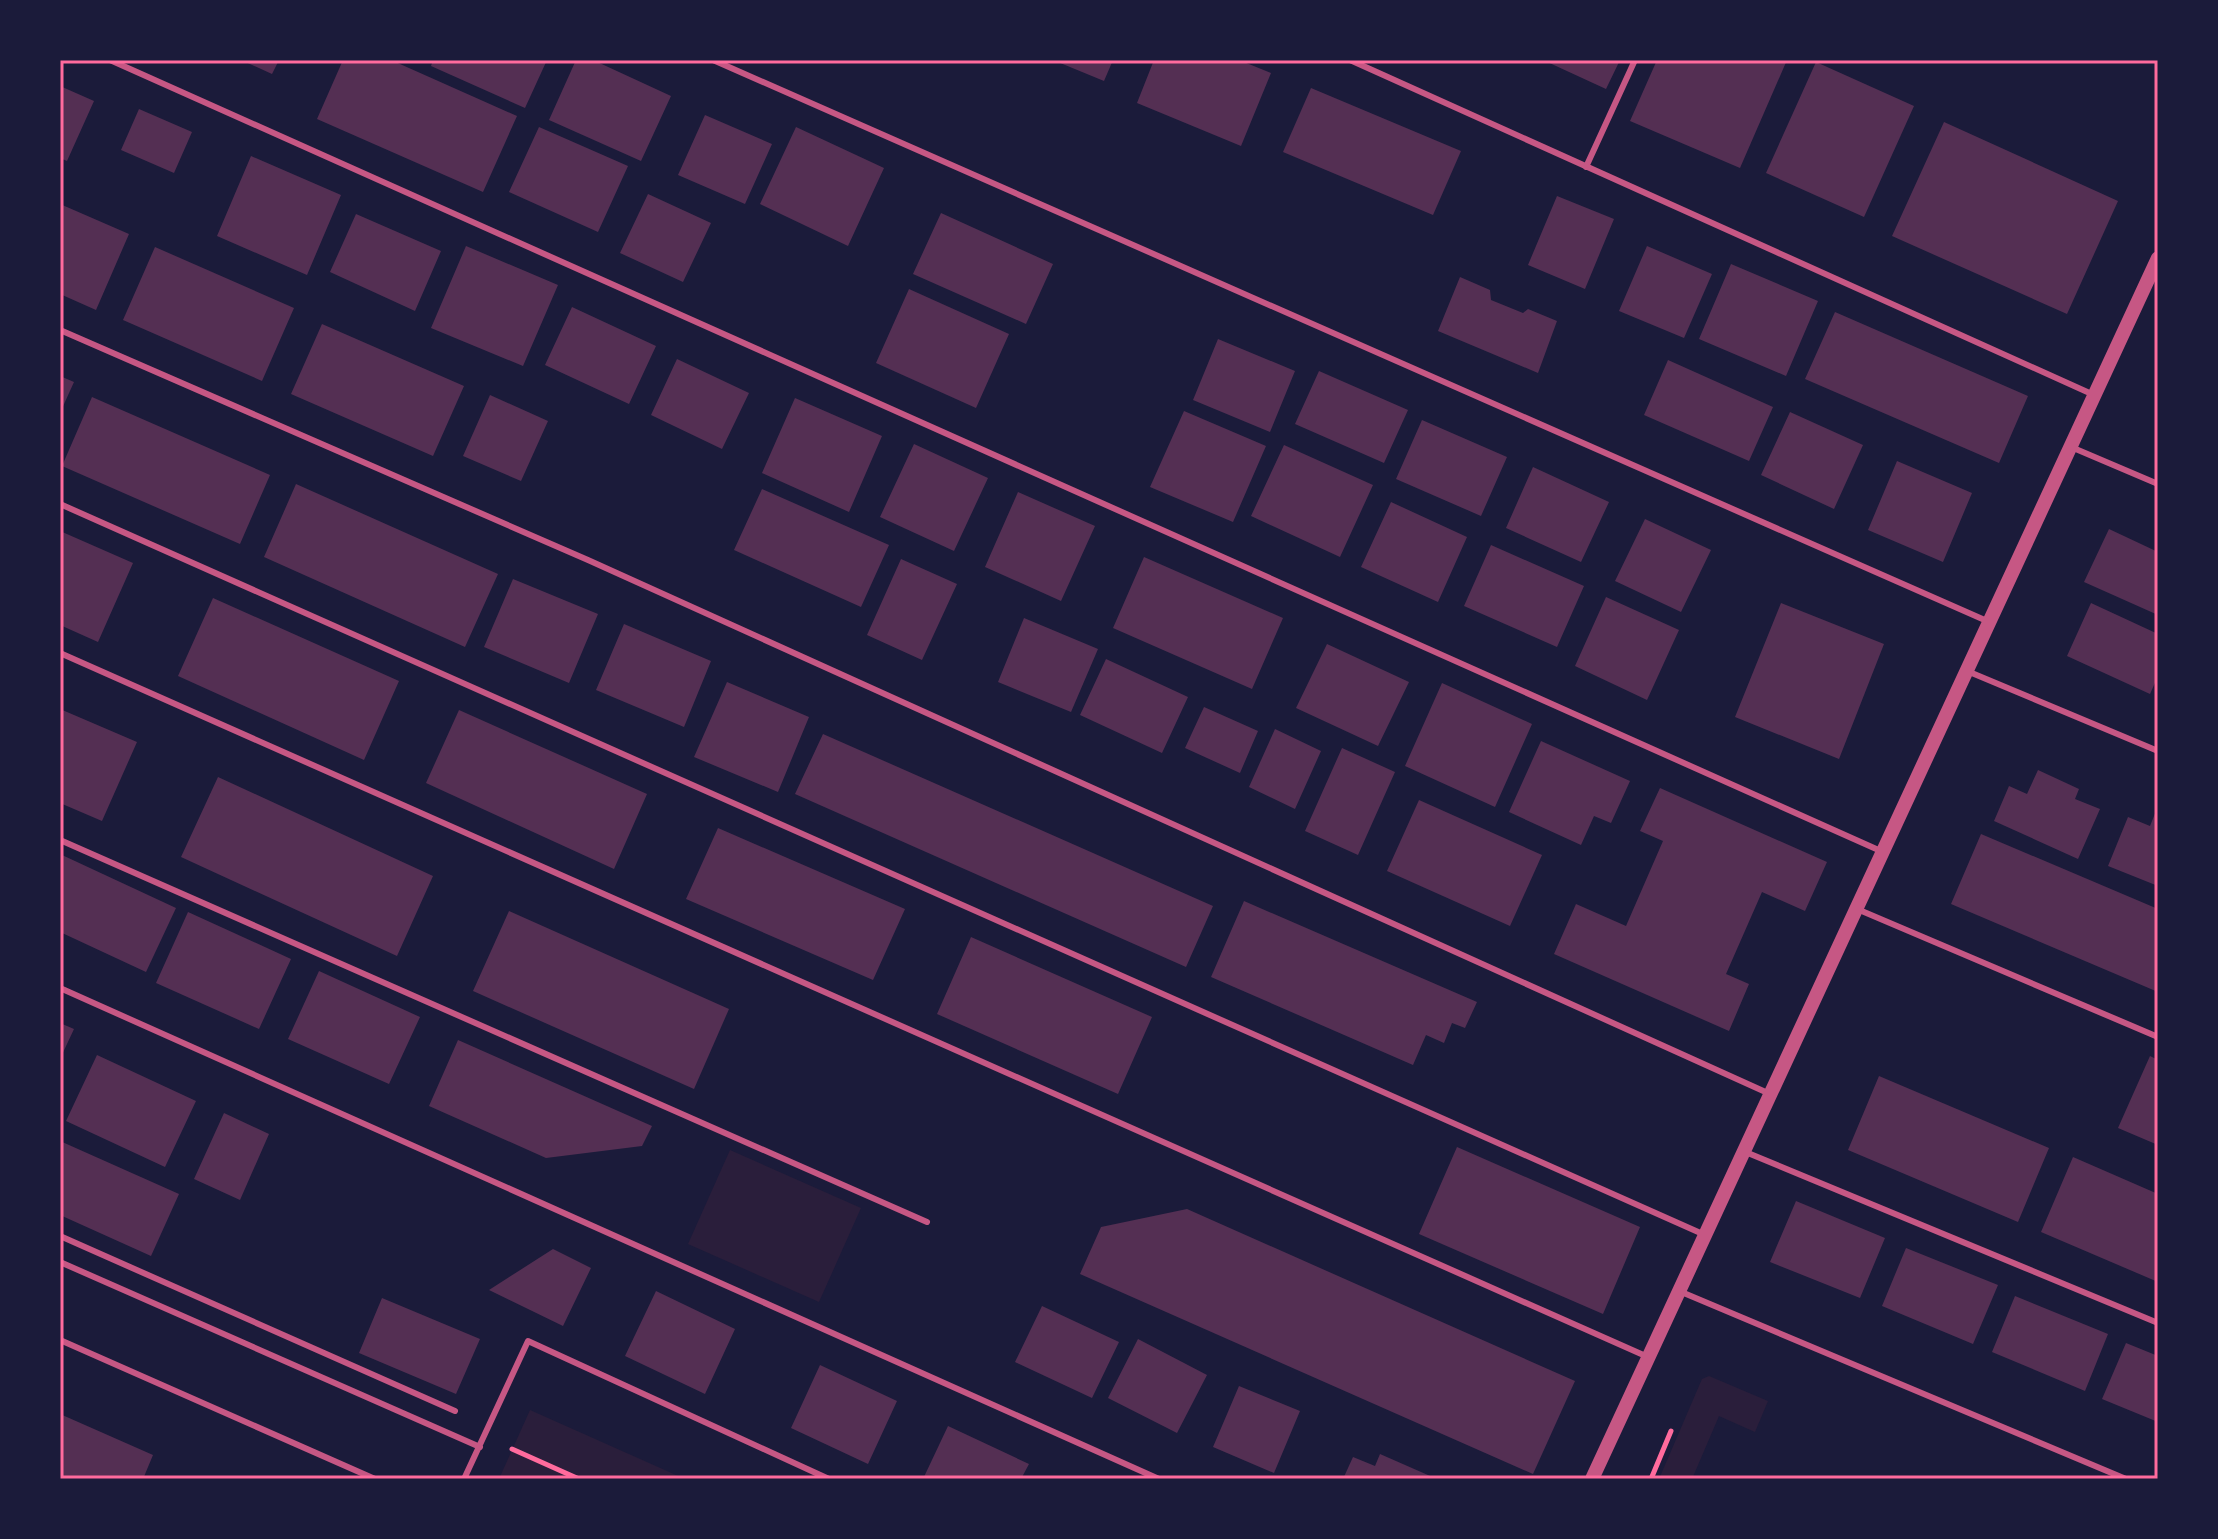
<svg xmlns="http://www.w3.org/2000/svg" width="2218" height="1539" viewBox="0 0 2218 1539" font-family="Quicksand,sans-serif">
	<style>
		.green { fill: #2a1e3b }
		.building { fill: #542f53 }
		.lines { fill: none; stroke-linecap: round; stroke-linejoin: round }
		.path { stroke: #ff6b9d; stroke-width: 5 }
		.service { stroke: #c65784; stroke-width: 6 }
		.tertiary { stroke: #c65784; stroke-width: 14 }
		.neatline { fill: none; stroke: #ff6b9d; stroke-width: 3 }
	</style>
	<rect width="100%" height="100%" fill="#1b1b3a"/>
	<path class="green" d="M 730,1150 L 861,1208 L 819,1302 L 688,1244 Z
		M 1709,1376 L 1768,1401 L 1755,1432 L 1719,1416 L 1692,1479 L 1659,1479 L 1702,1379 Z
		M 530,1410 L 685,1479 L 499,1479 Z"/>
	<path class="building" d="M 241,60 L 279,60 L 272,74 Z
		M 343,60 L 391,60 L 517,116 L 483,192 L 317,119 Z
		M 433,60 L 547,60 L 525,108 L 431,66 Z
		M 576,60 L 593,60 L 671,96 L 641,161 L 549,120 Z
		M 1053,60 L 1113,60 L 1104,81 Z
		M 1154,60 L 1239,60 L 1271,73 L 1241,146 L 1137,103 Z
		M 1543,60 L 1620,60 L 1606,89 Z
		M 1657,60 L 1787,60 L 1740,168 L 1630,121 Z
		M 1816,62 L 1914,106 L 1864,217 L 1766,173 Z
		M 60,86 L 94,101 L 67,161 L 60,158 Z
		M 1311,88 L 1461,151 L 1433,215 L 1283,152 Z
		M 139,109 L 192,132 L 174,173 L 121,150 Z
		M 705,115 L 772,144 L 745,204 L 678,175 Z
		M 1944,122 L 2118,201 L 2067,314 L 1892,236 Z
		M 539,127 L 628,166 L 598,232 L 509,192 Z
		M 796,127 L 884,168 L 848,246 L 760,204 Z
		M 251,156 L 341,195 L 307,275 L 217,236 Z
		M 648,194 L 711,223 L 683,282 L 620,253 Z
		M 1557,196 L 1614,219 L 1585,289 L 1528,265 Z
		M 60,204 L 129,234 L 96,310 L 60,294 Z
		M 941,213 L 1053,264 L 1026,324 L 913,274 Z
		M 356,214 L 441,251 L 415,311 L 330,272 Z
		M 466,246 L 558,285 L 523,366 L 431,328 Z
		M 1647,246 L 1712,274 L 1684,338 L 1619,311 Z
		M 155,247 L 294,308 L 262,381 L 123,320 Z
		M 1731,264 L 1818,301 L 1786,376 L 1699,339 Z
		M 1460,277 L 1490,290 L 1491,300 L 1523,313 L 1528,309 L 1557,321 L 1538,373 L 1438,331 Z
		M 909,289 L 1009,334 L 976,408 L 876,363 Z
		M 572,307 L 656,346 L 629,404 L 545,365 Z
		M 1835,312 L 2028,396 L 1999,463 L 1805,379 Z
		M 322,324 L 464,386 L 433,456 L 291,394 Z
		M 1218,339 L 1295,371 L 1270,432 L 1193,400 Z
		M 677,359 L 749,393 L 722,449 L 651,415 Z
		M 1668,360 L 1773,407 L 1749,461 L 1644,415 Z
		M 1319,371 L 1408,410 L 1384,463 L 1295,424 Z
		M 60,376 L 74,382 L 60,413 Z
		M 490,395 L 548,421 L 521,481 L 463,456 Z
		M 92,397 L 270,475 L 240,544 L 62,466 Z
		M 795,398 L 882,436 L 849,512 L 762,473 Z
		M 1184,411 L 1266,446 L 1233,522 L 1150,487 Z
		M 1790,412 L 1863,445 L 1834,509 L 1761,475 Z
		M 1422,420 L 1507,457 L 1481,516 L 1396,479 Z
		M 914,444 L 988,478 L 954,551 L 880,517 Z
		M 1284,445 L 1373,485 L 1340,557 L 1251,516 Z
		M 1897,461 L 1972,493 L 1943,562 L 1868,530 Z
		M 1533,467 L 1609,502 L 1581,562 L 1506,528 Z
		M 296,484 L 498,574 L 465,647 L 264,557 Z
		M 762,489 L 889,545 L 861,607 L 734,550 Z
		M 1018,492 L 1095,526 L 1061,601 L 985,567 Z
		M 1391,502 L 1467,537 L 1438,602 L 1361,567 Z
		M 1645,519 L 1711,550 L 1681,612 L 1615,581 Z
		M 2109,529 L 2158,552 L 2158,615 L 2084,582 Z
		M 60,531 L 133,563 L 98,642 L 60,625 Z
		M 1491,545 L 1584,586 L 1557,647 L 1464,606 Z
		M 1144,557 L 1283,618 L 1252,689 L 1113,628 Z
		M 901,559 L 957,584 L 922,660 L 867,635 Z
		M 513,579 L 598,614 L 569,683 L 484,647 Z
		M 1606,597 L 1679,630 L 1647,700 L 1575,666 Z
		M 213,598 L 399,681 L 364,760 L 178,676 Z
		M 1781,603 L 1884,644 L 1839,759 L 1735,717 Z
		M 2091,603 L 2158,634 L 2158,676 L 2150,694 L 2067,656 Z
		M 1024,618 L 1098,649 L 1071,712 L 998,682 Z
		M 624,624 L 711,661 L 684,727 L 596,690 Z
		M 1327,644 L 1409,682 L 1378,746 L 1296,708 Z
		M 1106,659 L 1188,697 L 1162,753 L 1080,715 Z
		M 727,682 L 809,717 L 778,792 L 694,757 Z
		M 1442,683 L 1532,724 L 1495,807 L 1405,766 Z
		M 1204,707 L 1258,731 L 1240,773 L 1185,748 Z
		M 60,709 L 137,742 L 102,821 L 60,803 Z
		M 459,710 L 647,794 L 614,869 L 426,783 Z
		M 1275,729 L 1321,751 L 1295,809 L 1249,787 Z
		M 823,734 L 1213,906 L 1186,967 L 795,794 Z
		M 1541,741 L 1630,781 L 1611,823 L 1594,816 L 1581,845 L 1509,812 Z
		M 1342,748 L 1395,772 L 1358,855 L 1305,831 Z
		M 2038,770 L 2079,789 L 2075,799 L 2100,809 L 2078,859 L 1994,821 L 2009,786 L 2027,794 Z
		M 218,777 L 433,876 L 397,956 L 181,857 Z
		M 1660,788 L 1827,862 L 1805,911 L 1762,892 L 1726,974 L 1749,984 L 1729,1031 L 1554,954 L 1576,904 L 1626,926 L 1663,841 L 1640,831 Z
		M 1419,800 L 1542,855 L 1510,926 L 1387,871 Z
		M 2158,806 L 2158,886 L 2108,866 L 2128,817 L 2150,826 Z
		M 718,828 L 905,909 L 873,980 L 686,899 Z
		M 1981,834 L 2158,909 L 2158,992 L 1951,904 Z
		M 62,855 L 176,908 L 146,972 L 60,932 Z
		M 1244,901 L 1477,1002 L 1465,1028 L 1452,1023 L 1444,1043 L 1426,1035 L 1413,1065 L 1211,977 Z
		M 509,911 L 729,1009 L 694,1089 L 473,991 Z
		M 188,912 L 291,959 L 259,1029 L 156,983 Z
		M 971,937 L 1152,1017 L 1118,1094 L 937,1014 Z
		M 319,971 L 420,1017 L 389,1084 L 288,1039 Z
		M 60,1023 L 74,1029 L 60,1059 Z
		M 458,1040 L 652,1126 L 642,1146 L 546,1158 L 429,1106 Z
		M 97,1055 L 196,1101 L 165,1167 L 66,1121 Z
		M 2150,1056 L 2158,1060 L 2158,1145 L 2118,1128 Z
		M 1879,1076 L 2049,1148 L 2018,1222 L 1848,1150 Z
		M 224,1113 L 269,1134 L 240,1200 L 194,1179 Z
		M 60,1141 L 179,1194 L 151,1256 L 60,1215 Z
		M 1457,1147 L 1640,1227 L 1603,1314 L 1419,1234 Z
		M 2073,1157 L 2158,1194 L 2158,1282 L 2041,1232 Z
		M 1796,1201 L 1885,1238 L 1860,1298 L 1770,1262 Z
		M 1187,1209 L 1575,1381 L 1533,1474 L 1080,1274 L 1101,1227 Z
		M 1906,1248 L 1998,1285 L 1973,1344 L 1882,1306 Z
		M 553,1249 L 591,1268 L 563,1326 L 489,1290 Z
		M 656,1291 L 735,1329 L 705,1394 L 625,1356 Z
		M 2015,1296 L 2108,1334 L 2085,1391 L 1992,1352 Z
		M 382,1298 L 480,1339 L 456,1394 L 359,1353 Z
		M 1042,1306 L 1119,1342 L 1092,1398 L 1015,1362 Z
		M 1138,1339 L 1207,1375 L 1177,1433 L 1108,1398 Z
		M 2126,1343 L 2158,1356 L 2158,1422 L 2102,1399 Z
		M 820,1365 L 897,1401 L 868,1464 L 791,1428 Z
		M 1239,1386 L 1300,1411 L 1274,1473 L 1213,1447 Z
		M 60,1414 L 153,1455 L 143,1479 L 60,1479 Z
		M 948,1426 L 1029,1464 L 1021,1479 L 923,1479 Z
		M 1380,1454 L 1437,1479 L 1343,1479 L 1353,1457 L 1375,1466 Z"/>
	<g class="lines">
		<path class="path" d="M 512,1449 L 579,1479
			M 1651,1479 L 1671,1431"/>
		<path class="service" d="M 110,60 L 1883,852
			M 713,60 L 1987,621
			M 1350,60 L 2094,395
			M 1586,167 L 1635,60
			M 60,330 L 588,560 L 1770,1094
			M 2071,447 L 2158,484
			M 60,504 L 1705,1235
			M 60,653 L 1648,1357
			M 1967,671 L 2158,751
			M 60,840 L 927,1222
			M 1857,909 L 2158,1037
			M 60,988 L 1159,1479
			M 1743,1151 L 2158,1323
			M 60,1236 L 455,1411
			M 60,1262 L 480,1447
			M 1679,1291 L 2126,1479
			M 60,1340 L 375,1479
			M 464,1479 L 528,1341 L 829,1479"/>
		<path class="tertiary" d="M 1592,1479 L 2158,258"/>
	</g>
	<rect width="2218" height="1539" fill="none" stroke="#1b1b3a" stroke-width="124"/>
	<rect x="62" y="62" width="2094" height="1415" class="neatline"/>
</svg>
